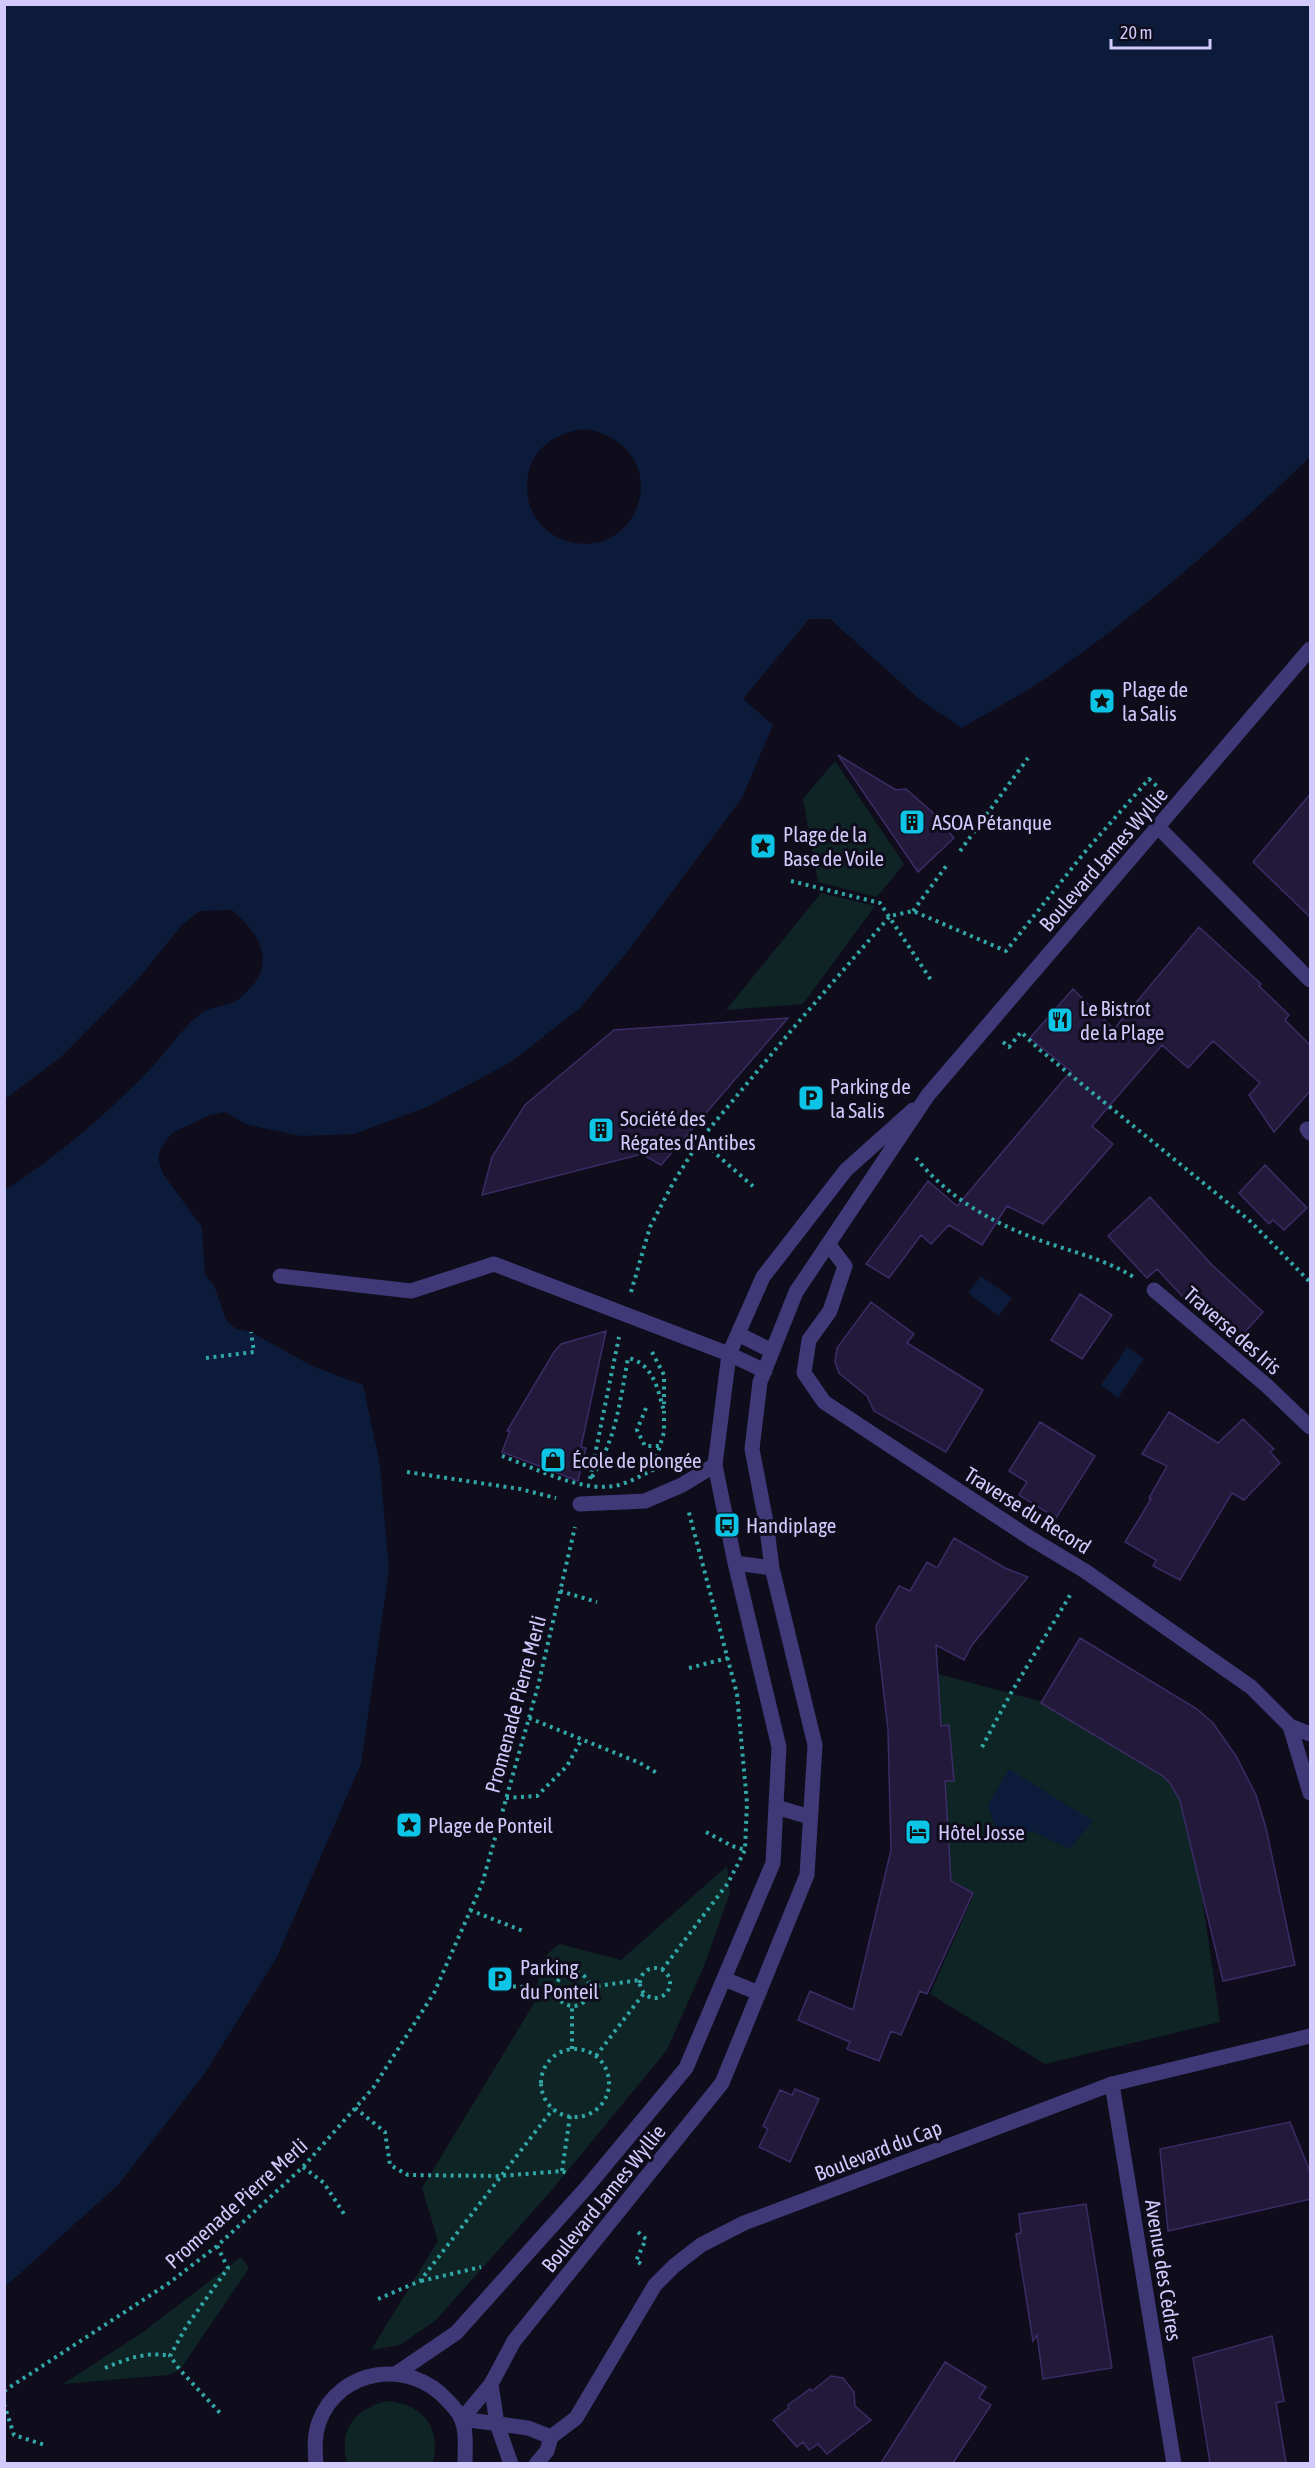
<svg xmlns="http://www.w3.org/2000/svg" width="1315" height="2468" viewBox="0 0 1315 2468" font-family="'Asap Condensed',sans-serif">
	<style>
		.green { fill: #0f2425 }
		.water { fill: #0c1b3a; fill-rule: evenodd }
		.building { fill: #22193b; stroke: #3b2c66; stroke-width: 1.5 }
		.lines { fill: none; stroke-linecap: round; stroke-linejoin: round }
		.path { stroke: #32a7a7; stroke-width: 4; stroke-dasharray: 3 4.5; stroke-linecap: butt }
		.service { stroke: #3f3978; stroke-width: 15 }
		.minor { stroke: #3f3978; stroke-width: 15 }
		.tertiary { stroke: #3f3978; stroke-width: 15 }
		.path-bridge { stroke: #32a7a7; stroke-width: 4; stroke-dasharray: 3 4.5; stroke-linecap: butt }
		.labels { text-anchor: middle; dominant-baseline: central; stroke-width: 6; stroke-linejoin: round; paint-order: stroke }
		.poi-label { font-size: 21px; fill: #d2c9fc; stroke: #0f0c1b; text-anchor: start }
		.street-label { font-size: 21px; fill: #d2c9fc; stroke: #0f0c1b }
	</style>
	<rect width="100%" height="100%" fill="#0f0c1b"/>
	<path class="green" d="M 835,761 L 904,864 L 877,897 L 818,882 L 803,799 Z
		M 821,893 L 875,906 L 803,1004 L 726,1010 Z
		M 938,1674 L 1043,1702 L 1174,1783 L 1196,1853 L 1220,2022 L 1045,2064 L 930,1994 L 974,1894 L 947,1881 Z
		M 727,1866 L 730,1893 L 704,1966 L 667,2050 L 551,2191 L 435,2321 L 400,2345 L 371,2350 L 438,2241 L 422,2188 L 536,2000 C 540,1974 536,1959 560,1944 L 621,1960 Z
		M 241,2257 L 249,2268 L 180,2370 L 168,2375 L 63,2384 L 143,2332 Z
		M 388,2401 C 424,2405 441,2427 433,2463 L 347,2463 C 338,2430 355,2408 388,2401 Z"/>
	<path class="water" d="M 5,4 L 1310,5 L 1310,457 C 1229,535 1145,610 1052,674 C 1024,694 992,710 962,728 L 919,699 L 830,619 L 809,619 L 743,699 L 773,725 L 742,798 L 627,952 L 580,1008 L 511,1062 L 427,1107 L 354,1134 L 301,1136 L 248,1125 L 225,1112 L 210,1115 L 172,1133 L 161,1148 L 158,1158 L 163,1174 L 202,1227 L 205,1275 L 214,1285 L 226,1320 L 236,1329 L 251,1332 L 312,1366 L 363,1385 L 380,1465 L 389,1570 L 361,1764 L 277,1957 L 205,2073 L 119,2184 L 5,2287 L 5,1190 C 60,1155 109,1112 154,1065 C 169,1049 183,1027 200,1014 C 211,1006 223,1007 234,1002 C 241,999 256,983 259,976 C 271,949 252,928 232,910 L 200,911 L 182,925 L 138,979 L 62,1056 L 5,1099 ZM 587,429 C 681,449 639,569 561,539 C 547,533 533,519 529,503 C 520,460 545,433 587,429 Z
		M 981,1276 L 1012,1298 L 999,1316 L 968,1293 Z
		M 1127,1347 L 1144,1359 L 1118,1398 L 1101,1385 Z
		M 1009,1769 L 1093,1821 L 1069,1849 L 1032,1831 L 1000,1841 L 988,1805 Z"/>
	<path class="building" d="M 838,755 L 896,790 L 906,789 L 931,811 L 954,838 L 918,872 Z
		M 1311,793 L 1311,918 L 1253,862 Z
		M 1199,927 L 1261,984 L 1259,986 L 1289,1015 L 1285,1020 L 1311,1046 L 1311,1090 L 1274,1132 L 1249,1095 L 1260,1083 L 1213,1041 L 1188,1068 L 1162,1045 L 1092,1126 L 1113,1144 L 1043,1224 L 1007,1206 L 982,1245 L 949,1225 L 931,1244 L 921,1235 L 889,1278 L 866,1264 L 928,1181 L 957,1206 L 1071,1071 L 1030,1038 L 1073,989 L 1114,1029 Z
		M 788,1018 L 661,1165 L 642,1154 L 482,1195 L 492,1157 L 525,1105 L 614,1030 Z
		M 1265,1165 L 1307,1208 L 1284,1230 L 1273,1220 L 1269,1224 L 1239,1193 Z
		M 1150,1197 L 1212,1265 L 1263,1312 L 1235,1343 L 1184,1298 L 1157,1269 L 1147,1278 L 1108,1236 Z
		M 1080,1294 L 1112,1315 L 1082,1359 L 1051,1340 Z
		M 871,1302 L 914,1334 L 907,1343 L 983,1390 L 946,1452 L 874,1411 L 867,1396 L 839,1373 L 835,1362 L 837,1348 Z
		M 606,1331 L 581,1447 L 586,1448 L 578,1481 L 502,1452 L 510,1431 L 507,1431 L 554,1352 L 561,1344 Z
		M 1169,1412 L 1218,1443 L 1243,1419 L 1274,1449 L 1270,1452 L 1280,1463 L 1244,1500 L 1232,1493 L 1180,1580 L 1153,1566 L 1156,1560 L 1125,1542 L 1151,1499 L 1149,1498 L 1167,1466 L 1142,1454 Z
		M 1040,1422 L 1095,1456 L 1056,1518 L 1019,1495 L 1027,1482 L 1009,1471 Z
		M 954,1538 L 1005,1568 L 1028,1577 L 972,1645 L 964,1660 L 936,1645 L 941,1726 L 949,1725 L 954,1781 L 945,1781 L 951,1881 L 973,1893 L 927,1994 L 920,1991 L 901,2035 L 891,2031 L 879,2061 L 847,2049 L 850,2042 L 798,2020 L 810,1991 L 853,2010 L 891,1850 L 888,1730 L 876,1626 L 899,1586 L 910,1591 L 927,1562 L 937,1568 Z
		M 1080,1638 L 1197,1709 L 1213,1723 L 1236,1756 L 1256,1795 L 1266,1828 L 1295,1965 L 1223,1981 L 1180,1801 L 1170,1783 L 1163,1776 L 1041,1703 Z
		M 795,2089 L 819,2099 L 790,2162 L 759,2147 L 768,2129 L 763,2126 L 780,2090 L 792,2095 Z
		M 1290,2122 L 1311,2174 L 1311,2199 L 1168,2231 L 1160,2149 Z
		M 1086,2204 L 1112,2368 L 1043,2379 L 1037,2335 L 1033,2341 L 1016,2234 L 1021,2233 L 1019,2214 Z
		M 1272,2336 L 1284,2401 L 1276,2403 L 1286,2463 L 1210,2463 L 1193,2358 Z
		M 945,2362 L 986,2387 L 979,2398 L 991,2405 L 953,2463 L 881,2463 Z
		M 831,2376 L 843,2378 L 854,2392 L 855,2406 L 871,2420 L 827,2454 L 818,2444 L 809,2450 L 803,2442 L 797,2447 L 773,2420 L 789,2408 L 788,2405 L 810,2389 L 812,2391 Z"/>
	<g class="lines">
		<path class="path" d="M 960,851 L 1028,758
			M 791,881 L 880,903 L 931,980
			M 913,911 L 947,865
			M 1003,1042 L 1009,1047 L 1021,1032 L 1040,1050 L 1250,1221 L 1310,1282
			M 700,1140 L 755,1188
			M 916,1158 C 949,1199 996,1225 1045,1242 C 1076,1253 1107,1260 1135,1278
			M 631,1292 L 650,1227 L 673,1183 L 700,1140 L 795,1026 L 890,916 L 913,911 L 1006,951 L 1084,853 L 1149,779 L 1159,788
			M 652,1352 L 664,1375 L 664,1404
			M 206,1358 L 254,1352 L 251,1332
			M 646,1408 L 637,1430 L 645,1446 L 660,1446
			M 407,1472 L 520,1489 L 556,1498
			M 592,1477 C 616,1439 620,1402 628,1358 C 653,1363 658,1390 664,1411
			M 590,1479 L 619,1337
			M 560,1591 L 597,1602
			M 689,1668 L 728,1658
			M 529,1718 L 640,1763 L 657,1773
			M 982,1747 L 1011,1693 L 1072,1592
			M 506,1798 L 537,1796 L 567,1766 L 582,1739
			M 706,1832 L 732,1846 L 745,1850
			M 470,1910 L 523,1931
			M640 1983a15 15 0 1 1 30 0a15 15 0 1 1-30 0Z
			M 662,1970 L 728,1883 L 745,1850 L 747,1803 L 737,1694 L 688,1509
			M556 1989a17 17 0 1 1 34 0a17 17 0 1 1-34 0Z
			M 498,1986 L 556,1988
			M 590,1987 L 640,1980
			M541 2083a34 34 0 1 1 68 0a34 34 0 1 1-68 0Z
			M 572,2049 L 572,2006
			M 596,2056 L 644,1993
			M 355,2108 L 385,2132 L 390,2165 L 408,2175 L 501,2176 L 562,2171 L 566,2173
			M 303,2167 L 324,2183 L 344,2214
			M 562,2171 L 570,2116
			M 638,2232 L 646,2239 L 636,2261 L 643,2265
			M 217,2246 L 228,2268 L 186,2327 L 170,2356 L 180,2370 L 222,2415
			M 421,2281 L 481,2267
			M 378,2299 L 420,2281 L 553,2109
			M 105,2368 C 126,2359 147,2351 170,2356
			M 4,2391 L 169,2283 L 217,2246 L 303,2167 L 373,2088 L 434,1993 L 482,1884 L 538,1686 L 575,1527
			M 4,2404 L 14,2435 L 45,2445"/>
		<path class="service" d="M 1307,1129 L 1310,1133
			M 280,1276 L 411,1291 L 494,1264 L 729,1354
			M 1154,1290 L 1266,1385 L 1310,1427
			M 580,1504 L 645,1501 L 682,1485 L 715,1465"/>
		<path class="minor" d="M 1158,827 L 1310,980
			M 829,1245 L 845,1266 L 830,1311 L 809,1340 L 804,1373 L 824,1402 L 1030,1538 L 1085,1571 L 1251,1687 L 1290,1726 L 1310,1793
			M 1290,1726 L 1310,1734
			M 1112,2084 L 1174,2464"/>
		<path class="tertiary" d="M 738,1334 L 772,1351
			M 729,1354 L 765,1371
			M 735,1563 L 772,1568
			M 776,1807 L 810,1817
			M 724,1979 L 759,1993
			M 397,2373 L 456,2333 L 587,2187 L 686,2068 L 773,1863 L 779,1747 L 735,1563 L 715,1465 L 729,1354 L 763,1277 L 846,1170 L 913,1110
			M 491,2384 L 497,2424 L 511,2464
			M 462,2419 L 491,2384 L 514,2341 L 722,2083 L 807,1875 L 815,1745 L 772,1568 L 766,1522 L 752,1449 L 760,1382 L 796,1292 L 928,1095 L 1310,649
			M 462,2419 L 528,2428 L 551,2437
			M 316,2464 C 315,2450 314,2436 319,2422 C 339,2368 409,2358 447,2400 C 452,2405 458,2411 461,2418 C 467,2431 465,2449 465,2464
			M 536,2464 L 547,2451 L 551,2437 L 576,2418 L 655,2285 L 674,2266 L 701,2245 L 744,2223 L 1112,2084 L 1310,2036"/>
		<path class="path-bridge" d="M 502,1456 C 535,1468 584,1494 619,1485 C 630,1482 642,1475 653,1470 L 664,1432 L 664,1411"/>
	</g>
	<defs>
		<g id="sight-square" transform="scale(1.35)"><rect x="-9" y="-9" width="18" height="18" rx="4" fill="#0bc4e6" stroke="#0f0c1b"/><path d="M0-6L1.8-2.2L6-1.7L2.9 1.2L3.7 5.4L0 3.3L-3.7 5.4L-2.9 1.2L-6-1.7L-1.8-2.2Z" fill="#111"/></g>
		<g id="building-square" transform="scale(1.35)"><rect x="-9" y="-9" width="18" height="18" rx="4" fill="#0bc4e6" stroke="#0f0c1b"/><path d="M-4-6H4V6H1V3H-1V6H-4ZM-2.5-4.3h1.7v1.8h-1.7ZM.8-4.3h1.7v1.8H.8ZM-2.5-1h1.7V.8h-1.7ZM.8-1h1.7V.8H.8Z" fill="#111"/></g>
		<g id="restaurant-square" transform="scale(1.35)"><rect x="-9" y="-9" width="18" height="18" rx="4" fill="#0bc4e6" stroke="#0f0c1b"/><path d="M-5-6h1v4h1v-4h1v4h1v-4h1v5L-1.5 .5V6h-2V.5L-5-1ZM5-6V6H3V1.5H1.5Q1.5-4 5-6Z" fill="#111"/></g>
		<g id="parking-square" transform="scale(1.35)"><rect x="-9" y="-9" width="18" height="18" rx="4" fill="#0bc4e6" stroke="#0f0c1b"/><path d="M-3.5-5.5H1a3.5 3.5 0 0 1 0 7H-1V5.5H-3.5ZM-1-3.4V-.6H.8a1.4 1.4 0 0 0 0-2.8Z" fill="#111"/></g>
		<g id="shop-square" transform="scale(1.35)"><rect x="-9" y="-9" width="18" height="18" rx="4" fill="#0bc4e6" stroke="#0f0c1b"/><path d="M-5-2.5h2.3a2.7 3.5 0 0 1 5.4 0H5L5.5 6h-11ZM-1.5-2.5h3a1.5 2.3 0 0 0-3 0Z" fill="#111"/></g>
		<g id="bus-square" transform="scale(1.35)"><rect x="-9" y="-9" width="18" height="18" rx="4" fill="#0bc4e6" stroke="#0f0c1b"/><path d="M-5-6H5V4H4V6H2V4H-2V6H-4V4H-5ZM-3.5-4V0h7V-4ZM-3.5 1.2v1.5H-2V1.2ZM2 1.2v1.5H3.5V1.2Z" fill="#111"/></g>
		<g id="hotel-square" transform="scale(1.35)"><rect x="-9" y="-9" width="18" height="18" rx="4" fill="#0bc4e6" stroke="#0f0c1b"/><path d="M-6-4.5h1.5V1H6V5H4.5V3h-9V5H-6ZM-4 0a1.8 1.8 0 1 1 3.6 0ZM.5 0V-2.5h3Q6-2.5 6 0Z" fill="#111"/></g>
	</defs>
	<g fill-rule="evenodd">
		<use href="#sight-square" x="1102" y="701"/>
		<use href="#building-square" x="912" y="822"/>
		<use href="#sight-square" x="763" y="846"/>
		<use href="#restaurant-square" x="1060" y="1020"/>
		<use href="#parking-square" x="811" y="1098"/>
		<use href="#building-square" x="601" y="1130"/>
		<use href="#shop-square" x="553" y="1460"/>
		<use href="#bus-square" x="727" y="1525"/>
		<use href="#sight-square" x="409" y="1825"/>
		<use href="#hotel-square" x="918" y="1832"/>
		<use href="#parking-square" x="500" y="1979"/>
	</g>
	<g class="labels">
		<g class="poi-label">
			<text x="1122" y="689">Plage de<tspan x="1122" dy="24">la Salis</tspan></text>
			<text x="932" y="822">ASOA Pétanque</text>
			<text x="783" y="834">Plage de la<tspan x="783" dy="24">Base de Voile</tspan></text>
			<text x="1080" y="1008">Le Bistrot<tspan x="1080" dy="24">de la Plage</tspan></text>
			<text x="830" y="1086">Parking de<tspan x="830" dy="24">la Salis</tspan></text>
			<text x="620" y="1118">Société des<tspan x="620" dy="24">Régates d'Antibes</tspan></text>
			<text x="572" y="1460">École de plongée</text>
			<text x="746" y="1525">Handiplage</text>
			<text x="428" y="1825">Plage de Ponteil</text>
			<text x="938" y="1832">Hôtel Josse</text>
			<text x="520" y="1967">Parking<tspan x="520" dy="24">du Ponteil</tspan></text>
		</g>
		<g class="street-label">
			<text transform="translate(1103 859) rotate(-49)">Boulevard James Wyllie</text>
			<text transform="translate(1233 1330) rotate(41)">Traverse des Iris</text>
			<text transform="translate(1028 1510) rotate(32)">Traverse du Record</text>
			<text transform="translate(515 1704) rotate(-75)">Promenade Pierre Merli</text>
			<text transform="translate(878 2150) rotate(-21)">Boulevard du Cap</text>
			<text transform="translate(603 2198) rotate(-51)">Boulevard James Wyllie</text>
			<text transform="translate(236 2203) rotate(-42)">Promenade Pierre Merli</text>
			<text transform="translate(1164 2270) rotate(81)">Avenue des Cèdres</text>
		</g>
	</g>
	<rect width="1315" height="2468" fill="none" stroke="#d2c9fc" stroke-width="12"/>
	<path d="M1111 39v9h99v-9" fill="none" stroke="#d2c9fc" stroke-width="3"/>
	<text x="1120" y="39" font-size="18" fill="#d2c9fc" stroke="#0f0c1b" stroke-width="4.5" paint-order="stroke">20 m</text>
</svg>
